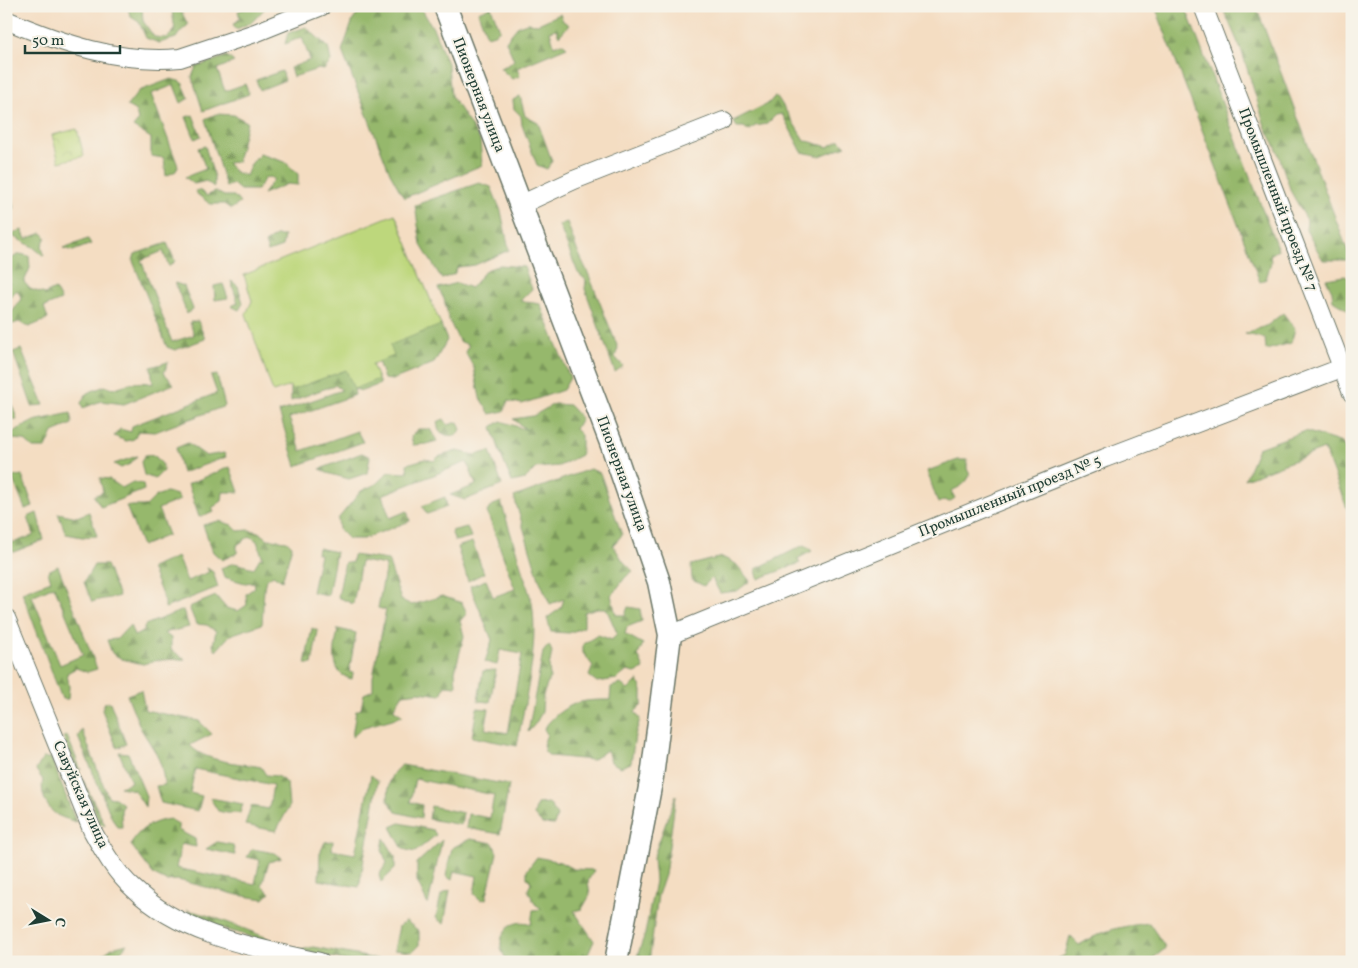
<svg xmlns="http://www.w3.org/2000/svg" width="1358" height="968" viewBox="0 0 1358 968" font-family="Vollkorn,serif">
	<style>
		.forest { fill: url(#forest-firs); stroke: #5a7a50; fill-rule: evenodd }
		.park { fill: url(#park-crowns); stroke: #6e8a58 }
		.pitch { fill: #bdd77c; stroke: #6e8a58 }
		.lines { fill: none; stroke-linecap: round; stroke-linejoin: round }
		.minor-casing { stroke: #6a7566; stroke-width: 20 }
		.major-casing { stroke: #6a7566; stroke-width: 25 }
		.minor { stroke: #fff; stroke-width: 18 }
		.major { stroke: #fff; stroke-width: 22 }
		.labels { text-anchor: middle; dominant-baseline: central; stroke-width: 4; stroke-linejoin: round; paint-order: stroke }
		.street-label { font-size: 15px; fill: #1f3d34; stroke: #f7f3e8 }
	</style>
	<defs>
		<pattern id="forest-firs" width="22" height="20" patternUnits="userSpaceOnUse" patternTransform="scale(1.25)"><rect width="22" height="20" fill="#96b86c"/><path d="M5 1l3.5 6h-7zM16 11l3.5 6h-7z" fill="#7a975a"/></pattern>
		<pattern id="park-crowns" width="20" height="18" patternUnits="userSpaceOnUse" patternTransform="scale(1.25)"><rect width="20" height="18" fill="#bdd77c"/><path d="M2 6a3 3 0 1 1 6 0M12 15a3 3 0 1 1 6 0" fill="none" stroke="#a2b96c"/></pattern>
	</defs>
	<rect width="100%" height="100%" fill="#f7f3e8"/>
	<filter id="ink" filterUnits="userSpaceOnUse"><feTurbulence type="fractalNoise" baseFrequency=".02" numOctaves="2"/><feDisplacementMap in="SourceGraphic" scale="10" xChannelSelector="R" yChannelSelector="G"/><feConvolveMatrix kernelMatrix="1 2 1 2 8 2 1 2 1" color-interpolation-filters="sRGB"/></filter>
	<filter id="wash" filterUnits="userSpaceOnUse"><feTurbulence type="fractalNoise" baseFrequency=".0096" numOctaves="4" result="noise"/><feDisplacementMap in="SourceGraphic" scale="20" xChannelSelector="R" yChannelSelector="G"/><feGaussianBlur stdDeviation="1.12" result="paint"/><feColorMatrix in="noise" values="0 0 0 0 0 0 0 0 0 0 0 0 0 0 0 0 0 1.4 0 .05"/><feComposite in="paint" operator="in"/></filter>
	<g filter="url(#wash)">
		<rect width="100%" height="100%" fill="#f4ddc2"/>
		<path class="forest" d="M 127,6 L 138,6 L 142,8 L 143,21 L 154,37 L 167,38 L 175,30 L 172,11 L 181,11 L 188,25 L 180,32 L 176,38 L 159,43 L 146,38 L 139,22 L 131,17 Z
			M 251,6 L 267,6 L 252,22 L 237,29 L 233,25 L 240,18 L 238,11 Z
			M 364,6 L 420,6 L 434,30 L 448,66 L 451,96 L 480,140 L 482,165 L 404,198 L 390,173 L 342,51 L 353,20 Z
			M 1155,6 L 1185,6 L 1278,250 L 1270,255 L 1271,262 L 1266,279 L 1260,282 Z
			M 1222,6 L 1256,6 L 1351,260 L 1323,260 L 1306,230 L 1307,220 L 1291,192 L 1276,147 L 1265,126 L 1242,52 Z
			M 491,7 L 500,30 L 494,34 L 487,36 L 478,12 Z
			M 560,14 L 563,21 L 569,25 L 559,36 L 556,29 L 550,31 L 554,46 L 562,43 L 567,47 L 517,68 L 520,76 L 512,79 L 500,68 L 508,65 L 514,60 L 506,41 L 518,26 L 527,23 L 538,24 Z
			M 306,27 L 328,47 L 331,61 L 324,70 L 318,69 L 293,77 L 290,68 L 310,60 L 302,37 L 285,44 L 288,33 Z
			M 227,56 L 234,62 L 217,69 L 225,91 L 245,84 L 249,94 L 203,111 L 192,77 L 196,67 Z
			M 282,71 L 285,80 L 260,90 L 256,80 Z
			M 171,79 L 182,82 L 189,98 L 181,103 L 174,85 L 151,94 L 178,166 L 176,171 L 166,176 L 164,158 L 151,156 L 151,138 L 133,127 L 138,121 L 136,111 L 127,106 L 139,91 Z
			M 520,96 L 525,116 L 538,123 L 552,161 L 547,169 L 537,165 L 522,125 L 521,116 L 514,109 L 513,100 Z
			M 774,97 L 778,98 L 804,140 L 828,147 L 840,140 L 846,146 L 820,156 L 802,152 L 782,114 L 776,115 L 767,124 L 755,126 L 749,131 L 744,127 L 737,127 L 733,121 L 769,103 Z
			M 216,114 L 234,115 L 247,122 L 237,162 L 227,163 L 235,172 L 246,176 L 251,164 L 260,154 L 285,162 L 298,174 L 298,185 L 287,184 L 263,194 L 274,179 L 270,177 L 265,178 L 257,190 L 240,190 L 233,184 L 226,187 L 205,119 Z
			M 193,115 L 201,136 L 195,139 L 186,117 Z
			M 205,146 L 214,176 L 214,187 L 206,181 L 194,184 L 185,177 L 206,169 L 198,148 Z
			M 479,183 L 491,187 L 501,211 L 509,250 L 475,265 L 458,267 L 454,274 L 442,279 L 421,245 L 415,205 Z
			M 199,190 L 207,196 L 215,191 L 224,196 L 234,196 L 240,203 L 231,209 L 224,204 L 210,204 L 197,194 L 195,191 Z
			M 6,193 L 10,194 L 14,209 L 11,213 L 6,212 Z
			M 395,214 L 447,340 L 434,363 L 392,380 L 384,379 L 376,355 Z
			M 567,222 L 577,250 L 588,273 L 618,348 L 615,357 L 623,366 L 615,372 L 585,289 L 586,280 L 578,273 L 559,225 Z
			M 22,230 L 26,239 L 42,233 L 46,237 L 42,245 L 44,256 L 33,247 L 10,235 Z
			M 276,236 L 284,236 L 282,247 L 268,252 L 265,243 Z
			M 88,239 L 91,244 L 73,251 L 63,248 Z
			M 167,243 L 175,261 L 169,267 L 163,251 L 141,260 L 172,342 L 194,335 L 190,322 L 198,321 L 205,339 L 175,350 L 167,347 L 133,261 L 135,254 Z
			M 20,254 L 29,256 L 30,268 L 24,282 L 30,289 L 45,294 L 55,289 L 61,300 L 44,307 L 48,319 L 29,327 L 19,322 L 6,326 L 6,317 L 12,312 L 22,299 L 17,290 L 6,301 L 6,279 L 11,274 L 10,259 Z
			M 500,265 L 524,267 L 532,289 L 520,301 L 540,304 L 570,378 L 563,390 L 522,404 L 508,401 L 504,411 L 490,414 L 480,398 L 474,368 L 465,352 L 469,345 L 459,341 L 449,320 L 444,299 L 438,288 L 457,283 L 471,288 L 486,270 Z
			M 1345,276 L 1352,280 L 1352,313 L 1333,300 L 1332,291 L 1326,279 Z
			M 231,281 L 238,286 L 243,303 L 239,310 L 231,306 L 238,303 Z
			M 175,283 L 184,286 L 193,309 L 187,314 Z
			M 223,284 L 228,298 L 215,300 L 214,286 Z
			M 1283,313 L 1295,329 L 1291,343 L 1266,350 L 1265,338 L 1245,334 L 1268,325 Z
			M 21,349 L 44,405 L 32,406 L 13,352 Z
			M 168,362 L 164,373 L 174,384 L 124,404 L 101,401 L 83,408 L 81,403 L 87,393 L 105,386 L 113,389 C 126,384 139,380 153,384 L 151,367 Z
			M 371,364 L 380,384 L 362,391 L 354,389 L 355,395 L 289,418 L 301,451 L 357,431 L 363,442 L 296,466 L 279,412 L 342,390 L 335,385 L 291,401 L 291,390 L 346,370 Z
			M 217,375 L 225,406 L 155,432 L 138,431 L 134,439 L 126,441 L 114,436 L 120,429 L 131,432 L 132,426 L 217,393 L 211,376 Z
			M 6,388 L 17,419 L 6,420 Z
			M 554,404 L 569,405 L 581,418 L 575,429 L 581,435 L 581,455 L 559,466 L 536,468 L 525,479 L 512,482 L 501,455 L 492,427 L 501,421 L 527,430 L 513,419 L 533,416 Z
			M 71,413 L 72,424 L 53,432 L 46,448 L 33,448 L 24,440 L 11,439 L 9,434 L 34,421 Z
			M 444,419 L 448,425 L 458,422 L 461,430 L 455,436 L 446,435 L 439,431 L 437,422 Z
			M 418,429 L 430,429 L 437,441 L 426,444 L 413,445 L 411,436 Z
			M 1305,431 L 1342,443 L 1352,463 L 1352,521 L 1324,449 L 1245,479 L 1258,448 Z
			M 188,443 L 206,456 L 224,453 L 226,457 L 182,473 L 176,448 Z
			M 457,451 L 475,455 L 490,451 L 502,485 L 465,500 L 450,495 L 476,485 L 467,462 L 382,495 L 390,518 L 407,511 L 410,521 L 363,539 L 348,539 L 339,529 L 338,519 L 361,491 L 376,484 L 388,472 L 408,473 L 407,464 L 425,459 L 434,461 L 438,457 Z
			M 362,453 L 370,457 L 367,473 L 349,479 L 327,473 L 320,469 Z
			M 145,455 L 155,456 L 162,464 L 163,471 L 155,479 L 144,475 L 141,462 Z
			M 137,456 L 130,464 L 121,468 L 114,464 Z
			M 958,460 L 967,460 L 967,469 L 970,475 C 966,484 960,487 951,491 L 955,498 L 949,502 L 944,500 L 938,503 L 927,471 Z
			M 230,467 L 239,492 L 223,492 L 222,501 L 212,508 L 214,512 L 199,517 L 188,484 Z
			M 590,469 L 600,473 L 622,535 L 613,545 L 623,561 L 633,571 C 622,578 620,587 611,595 L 616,615 L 625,615 L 628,607 L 640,609 L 642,621 L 627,627 L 625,634 L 643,644 L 638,655 L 644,669 L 635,673 L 627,671 L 617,679 L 597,682 L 589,676 L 593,666 L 583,653 L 583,644 L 598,635 L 612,640 L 617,633 L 606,608 L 597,608 L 584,612 L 584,627 L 569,633 L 551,632 L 547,618 L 561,608 L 564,599 L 550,604 L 539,579 L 514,497 Z
			M 22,475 L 33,506 L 25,509 L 12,477 Z
			M 100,478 L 109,479 L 122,488 L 133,482 L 143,484 L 144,490 L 101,507 L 94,496 L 103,492 Z
			M 166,492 L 177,495 L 180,500 L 158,509 L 168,535 L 142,546 L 126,506 L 146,506 L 155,497 Z
			M 445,497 L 447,507 L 427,514 L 422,506 Z
			M 501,502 L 532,602 C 539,650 525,699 517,746 L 472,737 L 477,708 L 489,709 L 485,729 L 508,733 L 522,654 L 500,650 L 497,665 L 485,662 L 492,640 L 470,586 L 486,580 L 493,597 L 515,589 L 487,512 L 491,506 Z
			M 89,512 L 97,536 L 82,537 L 66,534 L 58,513 L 77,517 Z
			M 37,513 L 44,540 L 14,552 L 6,548 L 6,527 L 13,543 L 34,535 L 28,517 Z
			M 219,521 L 232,525 L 238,531 L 249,530 L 259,532 L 268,539 L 287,541 L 292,546 L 282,581 L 273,575 C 272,576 267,579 266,580 C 263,585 263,616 262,624 L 230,635 L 216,651 L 213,645 L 216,631 L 207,625 L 196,624 L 189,607 L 216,596 L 226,608 L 238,611 L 247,605 L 246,594 L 255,587 L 254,582 L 245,583 L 224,577 L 221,568 L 234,563 L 254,568 L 260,558 L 263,559 L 257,541 L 250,536 L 237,545 L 237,553 L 222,560 L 213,552 L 203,525 Z
			M 467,527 L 471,537 L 455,541 L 451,531 Z
			M 472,542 L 484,573 L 468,581 L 457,547 Z
			M 804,545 L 812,551 L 797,559 L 800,563 L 758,579 L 756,569 Z
			M 318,548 L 336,552 L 328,595 L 312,592 L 320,554 L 317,553 Z
			M 353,555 L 388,560 L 401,600 L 412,605 L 442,596 L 462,603 L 467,613 L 460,621 L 464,636 L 455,671 L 456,686 L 445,685 L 441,695 L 419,692 L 403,694 L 393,709 L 403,716 L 364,727 L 352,737 L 356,711 L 361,709 L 364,694 L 373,690 L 373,677 L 386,610 L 378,608 L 386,565 L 361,561 L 353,604 L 338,597 L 345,562 L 352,563 Z
			M 177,557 L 187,581 L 209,572 L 207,568 L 213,572 L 218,587 L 165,608 L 165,602 L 151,568 Z
			M 722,557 L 736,564 L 750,581 L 737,591 L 720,593 L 712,578 L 704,586 L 692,580 L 691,565 Z
			M 94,565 L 106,565 L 119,596 C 110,599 102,598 92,602 L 84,582 Z
			M 58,566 L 97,669 L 87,672 L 76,668 L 67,673 L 69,687 L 68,699 L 62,699 L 22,592 L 51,581 L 48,571 ZM 54,586 L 83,655 L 60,665 L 32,596 Z
			M 183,610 L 189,627 L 164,633 L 171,638 L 171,650 L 185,659 L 159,660 L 143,664 L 122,659 L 112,653 L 107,640 L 117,639 L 130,625 L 134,636 L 143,632 L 145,625 Z
			M 312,628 L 318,631 L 312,664 L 305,664 Z
			M 338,629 L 356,633 L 349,672 L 353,673 L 352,679 C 328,674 335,647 338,629 Z
			M 549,645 L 552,652 L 549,667 L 550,677 L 543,695 L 542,712 L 536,723 L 528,732 L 543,652 Z
			M 496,670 L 490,702 L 478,701 L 483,671 Z
			M 638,680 L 642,691 L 642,705 L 635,712 L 640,719 L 635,735 L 631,763 L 620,767 L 611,762 L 607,750 L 592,760 L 550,756 L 545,752 L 543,745 L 547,734 L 544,729 C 552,716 569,703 586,701 C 594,700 602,700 610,700 L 611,687 L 621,684 L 628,690 Z
			M 141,690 L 145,710 L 199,721 L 212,734 L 190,745 C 203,762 241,763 261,767 L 266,775 L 277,776 L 287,783 L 289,807 L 276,831 L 245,825 L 251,806 L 269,809 L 273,785 L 195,769 L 190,793 L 202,796 L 198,811 L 161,803 L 156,786 L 165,785 L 161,765 L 156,753 L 141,729 L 127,695 Z
			M 110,702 L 126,744 L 117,748 L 102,710 L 104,703 Z
			M 82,730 L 108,797 L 115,798 L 123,804 L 121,811 L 122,827 L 117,827 L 111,816 L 78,737 Z
			M 67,736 L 81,770 L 77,768 L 63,737 Z
			M 119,752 L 128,753 L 146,796 L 145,807 L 134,790 L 120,787 L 131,782 Z
			M 43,758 L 51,758 L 76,822 C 70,820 63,818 57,815 C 46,808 40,792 43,780 L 36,770 Z
			M 402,765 L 509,785 L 500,834 L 466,828 L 468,814 L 490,818 L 494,795 L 415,779 L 410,802 L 422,805 L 421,818 L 396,812 L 388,800 C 389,785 388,774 402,765 Z
			M 371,775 L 378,781 L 359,887 L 319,880 L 320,853 L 325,842 L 333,841 L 332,850 L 355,854 Z
			M 83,780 L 105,825 L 100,824 Z
			M 676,795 L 665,875 L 658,895 L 649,962 L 635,962 L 645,934 L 655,881 L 653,858 Z
			M 210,798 L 243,804 L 240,813 L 227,813 L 218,811 Z
			M 549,803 L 557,816 L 554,825 L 542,824 L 534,815 L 537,804 Z
			M 431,806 L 463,813 L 461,825 L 429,819 Z
			M 170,819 L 178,824 L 178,830 L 195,839 L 196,847 L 181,844 L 176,868 L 255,884 L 260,860 L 247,857 L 252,849 L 275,853 L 282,858 L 269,862 L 262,885 L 270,893 L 264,899 L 238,895 L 178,880 L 166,881 L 154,875 L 131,845 C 137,829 154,821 170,819 Z
			M 400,823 L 433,830 L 436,835 L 415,852 L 403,849 L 391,827 Z
			M 384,838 L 395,856 L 395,869 L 381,882 L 379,875 L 387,863 L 382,850 Z
			M 470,839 L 493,843 L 497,853 L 486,899 L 481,900 L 474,894 L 477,876 L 454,871 L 452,880 L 446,876 L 452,848 Z
			M 442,840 L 428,905 L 417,881 L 417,863 Z
			M 217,842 L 233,845 L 235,855 L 206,849 Z
			M 537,857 L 560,862 L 573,869 L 594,870 L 588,881 L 590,895 L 582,909 L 574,911 L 594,941 L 588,954 L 589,962 L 507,961 C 505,957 501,951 501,946 C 500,929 515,918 531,924 L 533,910 L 542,909 L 535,904 L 528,890 L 531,882 L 527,878 L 527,870 Z
			M 450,890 L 444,924 L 436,918 L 441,895 Z
			M 187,910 C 215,916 241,928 268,938 L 262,940 L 211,925 Z
			M 406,921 L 419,931 L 419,945 L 412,952 L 394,950 L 399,926 Z
			M 1149,923 L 1166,948 L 1152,959 L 1158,962 L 1051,962 L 1065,955 L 1070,936 L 1079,945 C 1106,929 1118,927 1149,923 Z
			M 127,944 L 112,962 L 92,962 L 112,948 Z
			M 313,947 L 393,962 L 351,962 L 301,950 Z"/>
		<path class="park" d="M 77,129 L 84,156 L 59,162 L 52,135 Z"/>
		<path class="pitch" d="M 395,214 L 441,325 L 390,345 L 394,356 L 372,364 L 378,379 L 354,389 L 346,370 L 291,390 L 290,386 L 273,392 L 246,314 L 252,301 L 244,275 Z"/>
	</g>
	<g filter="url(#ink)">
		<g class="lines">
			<g class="minor-casing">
				<path id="minor" d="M 1203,6 L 1352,393
					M 6,20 C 61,43 120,64 180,58 L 255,33 L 322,6
					M 520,205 L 574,180 L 724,121
					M 6,618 L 93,832 C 104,852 116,873 133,888 C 182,936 256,948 320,962
					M 670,635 L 1105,458 L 1352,364"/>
			</g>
			<g class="major-casing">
				<path id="major" d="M 445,6 L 613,448 L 659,582 L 670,635 L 652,777 L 616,962"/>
			</g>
			<use href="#minor" class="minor"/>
			<use href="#major" class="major"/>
		</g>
	</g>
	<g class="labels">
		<g class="street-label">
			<text transform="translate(478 95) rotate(69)">Пионерная улица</text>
			<text transform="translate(1277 200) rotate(69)">Промышленный проезд № 7</text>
			<text transform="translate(621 474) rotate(70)">Пионерная улица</text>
			<text transform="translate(1010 497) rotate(-22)">Промышленный проезд № 5</text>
			<text transform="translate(80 795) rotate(66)">Савуйская улица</text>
		</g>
	</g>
	<rect width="1358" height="968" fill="none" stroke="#f7f3e8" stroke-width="25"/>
	<g transform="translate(48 920) rotate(100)" stroke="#f7f3e8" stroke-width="4" paint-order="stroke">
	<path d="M0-4L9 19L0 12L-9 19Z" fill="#1f3d34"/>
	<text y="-8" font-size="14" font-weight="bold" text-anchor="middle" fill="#1f3d34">С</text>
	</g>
	<path d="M25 45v8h95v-8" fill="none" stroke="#1f3d34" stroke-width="2.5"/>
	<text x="32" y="45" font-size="15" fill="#1f3d34" stroke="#f7f3e8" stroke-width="4" paint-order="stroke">50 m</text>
</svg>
